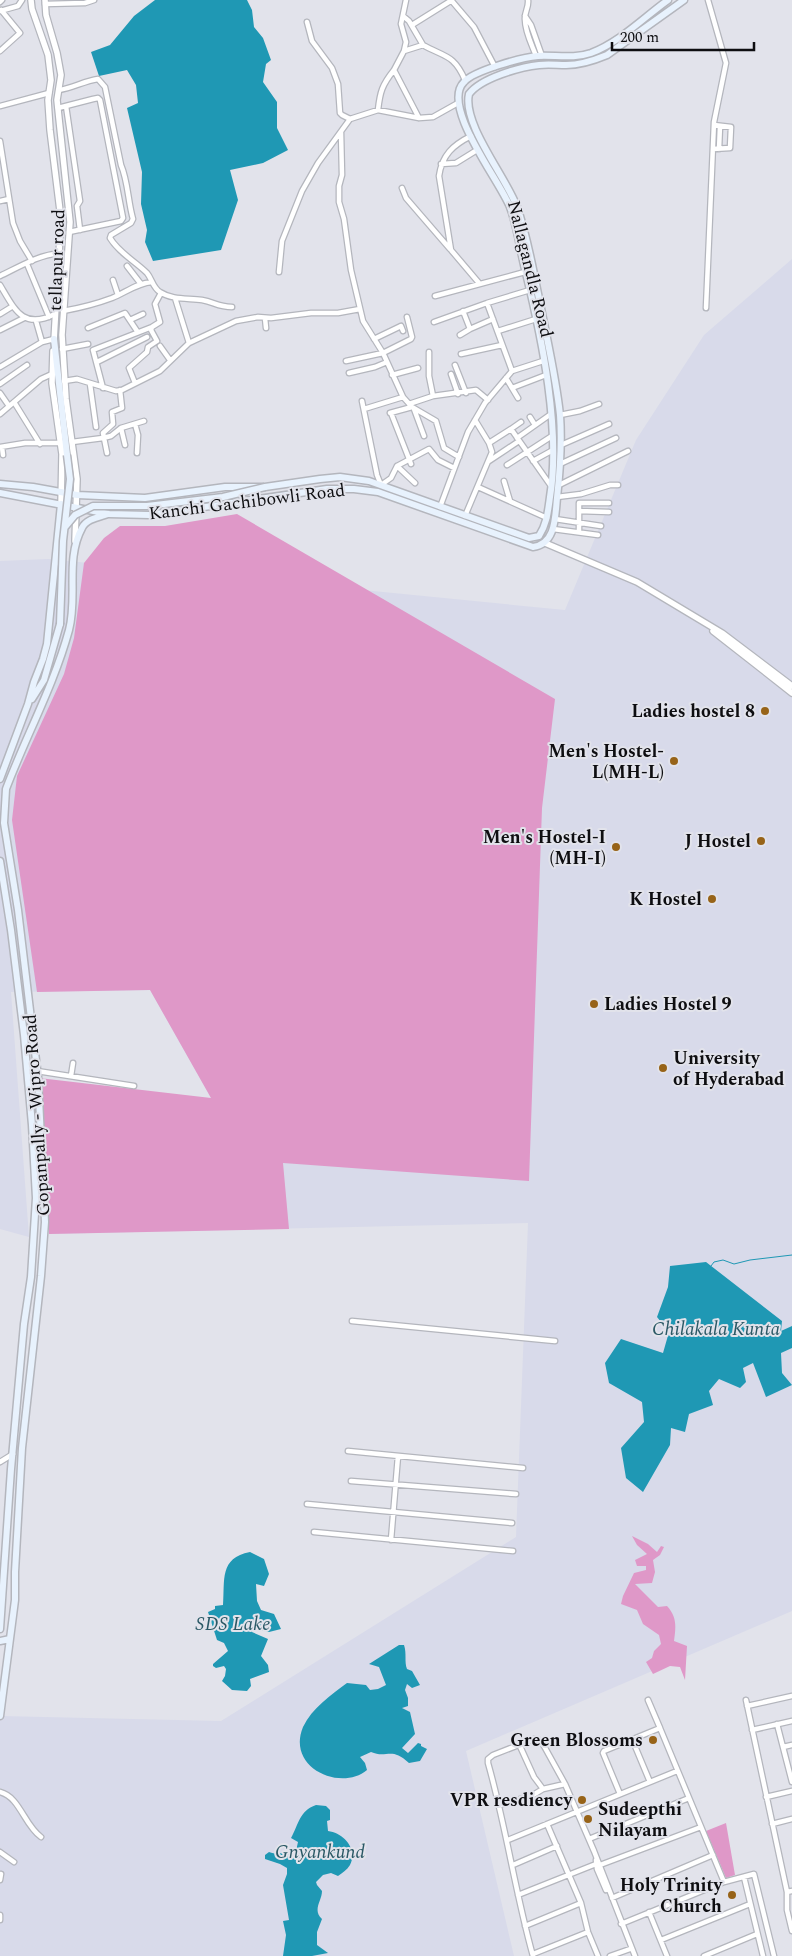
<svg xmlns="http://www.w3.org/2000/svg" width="792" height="1956" viewBox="0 0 792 1956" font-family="Spectral,serif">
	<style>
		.built { fill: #d8daea }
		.green { fill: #df98c8 }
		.water { fill: #1f98b4 }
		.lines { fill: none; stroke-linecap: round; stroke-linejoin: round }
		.stream { stroke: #1f98b4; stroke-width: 1 }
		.minor-casing { stroke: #b4b6bd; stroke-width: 7 }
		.tertiary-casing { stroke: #b4b6bd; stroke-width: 8 }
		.secondary-casing { stroke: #b4b6bd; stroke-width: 9 }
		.minor { stroke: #fff; stroke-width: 4.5 }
		.tertiary { stroke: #fff; stroke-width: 5.5 }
		.secondary { stroke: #e8f2fd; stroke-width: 6 }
		.secondary-bridge-casing { stroke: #b4b6bd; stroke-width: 9; stroke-linecap: butt }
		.secondary-bridge { stroke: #e8f2fd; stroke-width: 6 }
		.poi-dot { fill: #976318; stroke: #e2e3eb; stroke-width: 2 }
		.labels { text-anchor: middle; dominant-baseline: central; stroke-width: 4; stroke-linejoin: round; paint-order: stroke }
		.street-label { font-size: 18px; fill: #0e0e11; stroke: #e2e3eb }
		.poi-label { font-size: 18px; font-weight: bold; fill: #0e0e11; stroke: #e2e3eb; text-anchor: end }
		.water-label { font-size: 19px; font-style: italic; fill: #2a5865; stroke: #e2e3eb }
	</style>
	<rect width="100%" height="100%" fill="#e2e3eb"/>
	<path class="built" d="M 792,259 L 792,1611 L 466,1751 L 514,1956 L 0,1956 L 0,1716 L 221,1721 L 516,1537 L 528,1223 L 49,1234 L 211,1098 L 150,990 L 11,992 L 29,1237 L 0,1229 L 0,561 L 48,559 L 565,610 L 636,440 L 704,335 Z"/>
	<path class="green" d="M 237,514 L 555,699 L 542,808 L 529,1181 L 283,1163 L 289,1229 L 49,1234 L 39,1078 L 211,1098 L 150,990 L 37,992 L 12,820 L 17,776 L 64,674 L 74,638 L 84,563 L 104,538 L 120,526 L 165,526 Z
		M 632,1536 L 648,1544 L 657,1552 L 661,1546 L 664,1547 L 660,1555 L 653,1560 L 655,1572 L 652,1583 L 635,1584 L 658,1607 L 667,1606 C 677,1617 676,1626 674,1641 L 687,1646 L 685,1680 L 680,1667 L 670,1666 L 653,1674 L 646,1662 L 652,1658 L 654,1651 L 661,1644 L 659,1635 L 643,1624 L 637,1610 L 621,1604 L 623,1596 L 634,1573 L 646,1570 L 646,1566 L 637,1566 L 635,1560 L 647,1554 L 637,1545 Z
		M 726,1823 L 735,1875 L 726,1878 L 706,1831 Z"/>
	<path class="water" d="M 155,0 L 247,0 L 252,10 L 254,27 L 263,38 L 271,60 L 266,64 L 263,82 L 277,102 L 277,128 L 288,150 L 263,163 L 230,170 L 238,200 L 221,250 L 153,261 L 145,242 L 147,230 L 141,204 L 142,172 L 127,108 L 138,103 L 136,85 L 127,70 L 99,76 L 91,52 L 110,45 L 134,16 Z
		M 706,1262 L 782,1321 L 781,1331 L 792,1326 L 792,1348 L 781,1353 L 782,1373 L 792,1385 L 766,1397 L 753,1363 L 743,1368 L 746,1382 L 740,1388 L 719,1379 L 709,1391 L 713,1405 L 689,1414 L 685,1432 L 671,1428 L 670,1445 L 643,1492 L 626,1478 L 621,1448 L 644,1422 L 642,1402 L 609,1383 L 605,1363 L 621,1339 L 663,1353 L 669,1332 L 657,1317 L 668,1287 L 670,1266 Z
		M 250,1552 L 264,1559 L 269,1574 L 264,1586 L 256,1584 L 257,1601 L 261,1610 L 274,1614 L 281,1629 L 269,1632 L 254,1629 L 253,1627 L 252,1632 L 268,1639 L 261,1656 L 268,1665 L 269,1672 L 250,1679 L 251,1686 L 247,1691 L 232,1690 L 222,1681 L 225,1676 L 226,1669 L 224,1666 L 216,1668 L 213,1666 L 213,1664 L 228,1651 L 224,1643 L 217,1640 L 208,1612 L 215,1609 L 215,1606 L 223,1605 C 225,1580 219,1558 250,1552 Z
		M 399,1645 L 404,1645 C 407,1654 404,1661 407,1669 L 412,1671 L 420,1685 L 412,1688 L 407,1684 L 405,1690 L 408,1698 L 408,1706 L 402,1708 L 410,1712 L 415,1734 L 402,1748 L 408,1753 L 418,1743 L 421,1744 L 421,1746 L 427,1749 L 420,1761 L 409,1763 C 391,1746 387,1759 371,1752 L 360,1757 L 365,1763 L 367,1770 C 341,1792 286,1768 303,1727 C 312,1708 331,1695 347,1683 L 366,1685 L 370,1690 L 378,1689 L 386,1685 L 379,1667 L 369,1664 Z
		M 316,1805 L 326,1806 L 330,1810 L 330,1820 L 327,1821 L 328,1831 C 344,1833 358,1849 350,1865 C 347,1870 342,1873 338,1876 L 331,1873 L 323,1875 L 316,1882 L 317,1885 L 322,1891 C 322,1901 312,1910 322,1919 L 317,1932 L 317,1945 L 328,1953 L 312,1956 L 283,1956 L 286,1935 L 283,1921 L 289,1920 L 283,1885 L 287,1874 L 287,1868 L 280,1864 L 265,1859 L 265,1855 L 269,1852 C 282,1857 284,1849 296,1851 L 298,1842 L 291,1838 C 299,1824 299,1811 316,1805 Z"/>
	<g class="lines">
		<path class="stream" d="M 711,1266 L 714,1262 L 723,1260 L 734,1264 L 750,1260 L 792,1255"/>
		<g class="minor-casing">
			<path id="minor" d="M 451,0 L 474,27 L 495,67
				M 528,0 C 529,8 524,12 525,20 C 525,32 532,45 536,56
				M 0,2 L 2,0
				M 45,4 L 85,3 L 94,0
				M 0,11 L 18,6 L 22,0
				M 403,16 L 409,21 L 423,45
				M 525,16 L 531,25 L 542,56
				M 307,22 L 312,41 L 332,68 L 338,84 L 340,113 L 342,115 L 350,119
				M 412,25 L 452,0
				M 0,51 L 20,33 L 1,10
				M 404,51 L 406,42 L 401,24 L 406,0
				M 394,70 L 404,51 L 423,45 C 444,57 454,54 465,80
				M 59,90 C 73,88 84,81 98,79 L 105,87 L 121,165 C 128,181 128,202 133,219 L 131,223 L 111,235 L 110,238 C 119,253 135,261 147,273 C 152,279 153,288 160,292 C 172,300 188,298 202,300 C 214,302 218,307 232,307
				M 0,106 L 49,93
				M 66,106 L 80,201 L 77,206 L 80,230
				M 58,108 L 93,99 L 98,98 L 100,100 L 123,218 L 121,221 L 69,232
				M 378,110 C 380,92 382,85 394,70 L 419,118
				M 341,132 L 342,175 L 339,186 L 339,202 L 344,219 L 351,270 L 363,321 L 383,353 L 403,397 L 412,407 L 436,421 L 444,448 L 459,457
				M 471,136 C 453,145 442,155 439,176 L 451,250 L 479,283
				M 0,141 L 13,223 L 20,241 L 32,261
				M 713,149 L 730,148 L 731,127 L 714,125
				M 719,149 L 720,126
				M 441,164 L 456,163 L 477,150
				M 402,188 L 406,198 L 450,249
				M 0,201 L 9,199
				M 27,264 L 49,317
				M 127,266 L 141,284
				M 279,272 L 282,241 L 302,191 L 318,163 L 350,119 L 378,110 L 419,118 L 433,117 L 458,103
				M 0,276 C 15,269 42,253 58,254
				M 113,280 L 118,295
				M 0,285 C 15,310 23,330 55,314
				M 435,296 L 525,272
				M 487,303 L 512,371
				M 706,308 L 714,122 L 726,63 L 708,0
				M 63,311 C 80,308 96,304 112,298 C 126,292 138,283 152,282
				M 463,311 L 470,329 L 493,319
				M 0,314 L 13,306
				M 265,318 L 266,328
				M 130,320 L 143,314
				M 36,321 L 42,342
				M 434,322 L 487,303 L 530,290
				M 88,328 L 125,313 L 137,331
				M 0,330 L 24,318
				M 498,331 L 536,319
				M 460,335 L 470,329
				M 374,339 L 399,327 L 401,326 L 403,331
				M 189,343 L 236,321 L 258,317 L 271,318 L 311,313 L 338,313 L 360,309
				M 160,346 L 170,360
				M 62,349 L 88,344
				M 429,352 L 429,376 L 433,396
				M 461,354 L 502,345
				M 346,361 L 383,353 L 411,339 L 412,337 L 407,317
				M 97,362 L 147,337
				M 455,365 L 466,393
				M 0,367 L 42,342 L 54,339
				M 349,373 L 375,367 L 387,362
				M 451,374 L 458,394
				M 392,375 L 418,368
				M 506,378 L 512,388 L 546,375
				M 64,381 L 77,379 L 116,391 L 122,390 L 160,371 L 189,343 L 175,298
				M 135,383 L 129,368 L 147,352 L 148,347 L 157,341 L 151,330 L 152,327 L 160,322 L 155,304 L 161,293
				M 0,384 L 27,365
				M 90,384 L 96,427
				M 103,388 L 93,350 L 152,327
				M 512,388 L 518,398
				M 0,393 L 9,406
				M 362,401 L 377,475 L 381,485 L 391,478 L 397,466 L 429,449 L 438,460 L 454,468
				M 14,402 L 40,444
				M 409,404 L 433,396 L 476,390 L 488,400
				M 364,409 L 403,397
				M 414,409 L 424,436
				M 390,413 L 412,407
				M 391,413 L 411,464
				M 0,414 L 41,379 L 52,374
				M 560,415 L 580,411 L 599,404
				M 530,417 L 535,425
				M 521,422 L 511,429 L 551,486
				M 135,424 L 138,435 L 137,453
				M 121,428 L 125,445
				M 517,438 L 551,414
				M 72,442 L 103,438 L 111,436 L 121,428 L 144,421
				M 489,443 L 511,429
				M 561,445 L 609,424
				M 0,447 L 25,443 L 61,443
				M 2,447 L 3,455
				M 107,453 L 103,433 L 113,424 L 112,412 L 122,408 L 120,390
				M 489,461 L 519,441
				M 533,461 L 553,450
				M 560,464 L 616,438
				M 507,465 L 552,436
				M 397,466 L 415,483
				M 504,481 L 510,501
				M 559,485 L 628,451
				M 478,487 L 547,518
				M 557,497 L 581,494 L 610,485 L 618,485
				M 440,507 L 468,432 L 485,403 L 512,371 L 543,361
				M 579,511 L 609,512
				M 465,516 L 492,452 L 489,443 L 475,420
				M 555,519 L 601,526
				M 553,529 L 598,535
				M 579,532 L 579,503 L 609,503
				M 37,1071 L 134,1086
				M 71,1076 L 73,1063
				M 352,1321 L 555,1341
				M 348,1451 L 523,1468
				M 0,1462 L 13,1454
				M 351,1481 L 516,1494
				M 307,1504 L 512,1523
				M 314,1532 L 513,1551
				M 391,1540 L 398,1456
				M 648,1700 L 660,1728
				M 746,1700 L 787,1892
				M 747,1706 L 792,1696
				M 777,1724 L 792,1782
				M 752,1730 L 792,1721
				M 632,1739 L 650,1782
				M 519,1744 L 534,1777 L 543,1789
				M 783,1747 L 792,1745
				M 0,1792 C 20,1797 24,1825 41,1837
				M 620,1794 L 603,1753 L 604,1751 L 660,1728 L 724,1882
				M 766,1797 L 792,1791
				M 500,1805 L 533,1795 L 543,1789 L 565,1784
				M 547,1824 L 581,1903 L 588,1932 L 598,1956
				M 772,1824 L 792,1819
				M 589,1839 L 689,1798
				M 508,1840 L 677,1771
				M 0,1852 L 14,1862
				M 596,1860 L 597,1869 L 606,1890
				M 513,1865 L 557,1846
				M 600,1865 L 701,1827
				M 744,1877 L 763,1956
				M 0,1880 L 1,1874
				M 792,1891 L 787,1892 L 787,1910 L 792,1931
				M 518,1895 L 596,1864
				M 612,1898 L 713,1855
				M 649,1912 L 667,1956
				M 0,1915 L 0,1920
				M 621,1924 L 724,1882 L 754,1874 L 774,1956
				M 525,1926 L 581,1903
				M 661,1940 L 750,1904
				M 533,1954 L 588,1932
				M 533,1956 C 515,1892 506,1826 488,1763 L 488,1759 L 493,1755 L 534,1739 L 539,1740 L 544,1746 L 565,1784 L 594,1851 L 635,1956
				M 610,1956 L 630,1949
				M 704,1956 L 757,1934"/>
		</g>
		<g class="tertiary-casing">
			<path id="tertiary" d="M 31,0 L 32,9 L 48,55 L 51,80 L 48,100 L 50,130 L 61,219 L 54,341
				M 45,0 L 46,15 L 57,53 L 61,75 L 57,100 L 70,222 L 62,335 L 66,399 L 77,479 L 75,541
				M 53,351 L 52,383 L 62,454 L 61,504
				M 545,543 L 637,582 L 722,633 L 792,686
				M 713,631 L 792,693"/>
		</g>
		<g class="secondary-casing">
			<path id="secondary" d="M 54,339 L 67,455
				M 0,484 L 33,487 L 77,495 L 145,498 L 225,487 L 265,487 L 320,479 L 340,477 L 369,481 L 529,538 L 539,536 C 547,524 548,511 550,497 C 561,430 542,339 526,273 C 520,251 518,228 510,207 C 500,181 440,106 464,82 C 473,71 523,57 538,56 C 555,55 574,59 591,53 C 620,42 643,18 668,0
				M 0,493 L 109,514 L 149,515 L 327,489 L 354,489 L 378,492 L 533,547 C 556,544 555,517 557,498 C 560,471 562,443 560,415 C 556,377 547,340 540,303 C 533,271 528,238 517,207 C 506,177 462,124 469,94 C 481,78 520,67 539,65 C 548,64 557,65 566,65 C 580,65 595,60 607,55 L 684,0
				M 32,699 L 44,680 L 60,624
				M 0,779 L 28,704 L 34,682 L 43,659 L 47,644 L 61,504
				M 0,861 L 11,930 L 24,1035 L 32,1125 L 36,1198 L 31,1277 L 24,1324 L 11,1469 L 0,1629
				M 0,1641 L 10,1639
				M 0,1716 L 15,1600 L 15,1572 L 22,1448 L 41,1276 L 45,1222 L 38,1077 L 18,910 L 4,823 L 6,789 C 26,736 54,685 69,630 C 78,597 65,559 82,528 C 86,519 99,517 108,514"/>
		</g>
		<use href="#minor" class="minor"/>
		<use href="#tertiary" class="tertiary"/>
		<use href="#secondary" class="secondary"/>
		<g class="secondary-bridge-casing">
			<path id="secondary-bridge" d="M 65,527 L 75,515 L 93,506 L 147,506 L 223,497 L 265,487
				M 60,624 L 63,541 L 70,479 L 67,455"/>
		</g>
		<use href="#secondary-bridge" class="secondary-bridge"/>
	</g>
	<g class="poi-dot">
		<circle cx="765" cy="711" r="5"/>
		<circle cx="674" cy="761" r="5"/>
		<circle cx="761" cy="841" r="5"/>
		<circle cx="616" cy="847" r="5"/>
		<circle cx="712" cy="899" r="5"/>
		<circle cx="594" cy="1004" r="5"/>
		<circle cx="663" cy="1068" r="5"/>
		<circle cx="653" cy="1740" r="5"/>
		<circle cx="582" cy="1800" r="5"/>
		<circle cx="588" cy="1819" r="5"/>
		<circle cx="732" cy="1895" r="5"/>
	</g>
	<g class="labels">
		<g class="street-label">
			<text transform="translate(57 260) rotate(-88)">tellapur road</text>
			<text transform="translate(530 269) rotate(76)">Nallagandla Road</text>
			<text transform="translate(247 502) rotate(-7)">Kanchi Gachibowli Road</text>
			<text transform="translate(37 1115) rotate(-94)">Gopanpally - Wipro Road</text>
		</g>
		<g class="poi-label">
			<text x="755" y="711">Ladies hostel 8</text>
			<text x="664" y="751">Men's Hostel-<tspan x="664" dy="21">L(MH-L)</tspan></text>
			<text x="606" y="837">Men's Hostel-I<tspan x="606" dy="21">(MH-I)</tspan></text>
			<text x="751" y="841">J Hostel</text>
			<text x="702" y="899">K Hostel</text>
			<text x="604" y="1004" text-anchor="start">Ladies Hostel 9</text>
			<text x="673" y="1058" text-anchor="start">University<tspan x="673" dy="21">of Hyderabad</tspan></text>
			<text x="643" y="1740">Green Blossoms</text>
			<text x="572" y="1800">VPR resdiency</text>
			<text x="598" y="1809" text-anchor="start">Sudeepthi<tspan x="598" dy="21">Nilayam</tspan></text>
			<text x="722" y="1885">Holy Trinity<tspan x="722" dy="21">Church</tspan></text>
		</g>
		<g class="water-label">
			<text x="716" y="1329">Chilakala Kunta</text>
			<text x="233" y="1624">SDS Lake</text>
			<text x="320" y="1852">Gnyankund</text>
		</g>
	</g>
	<path d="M612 42v8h142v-8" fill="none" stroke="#0e0e11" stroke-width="2.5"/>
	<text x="620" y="42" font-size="15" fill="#0e0e11" stroke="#e2e3eb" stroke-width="4" paint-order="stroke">200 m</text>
</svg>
